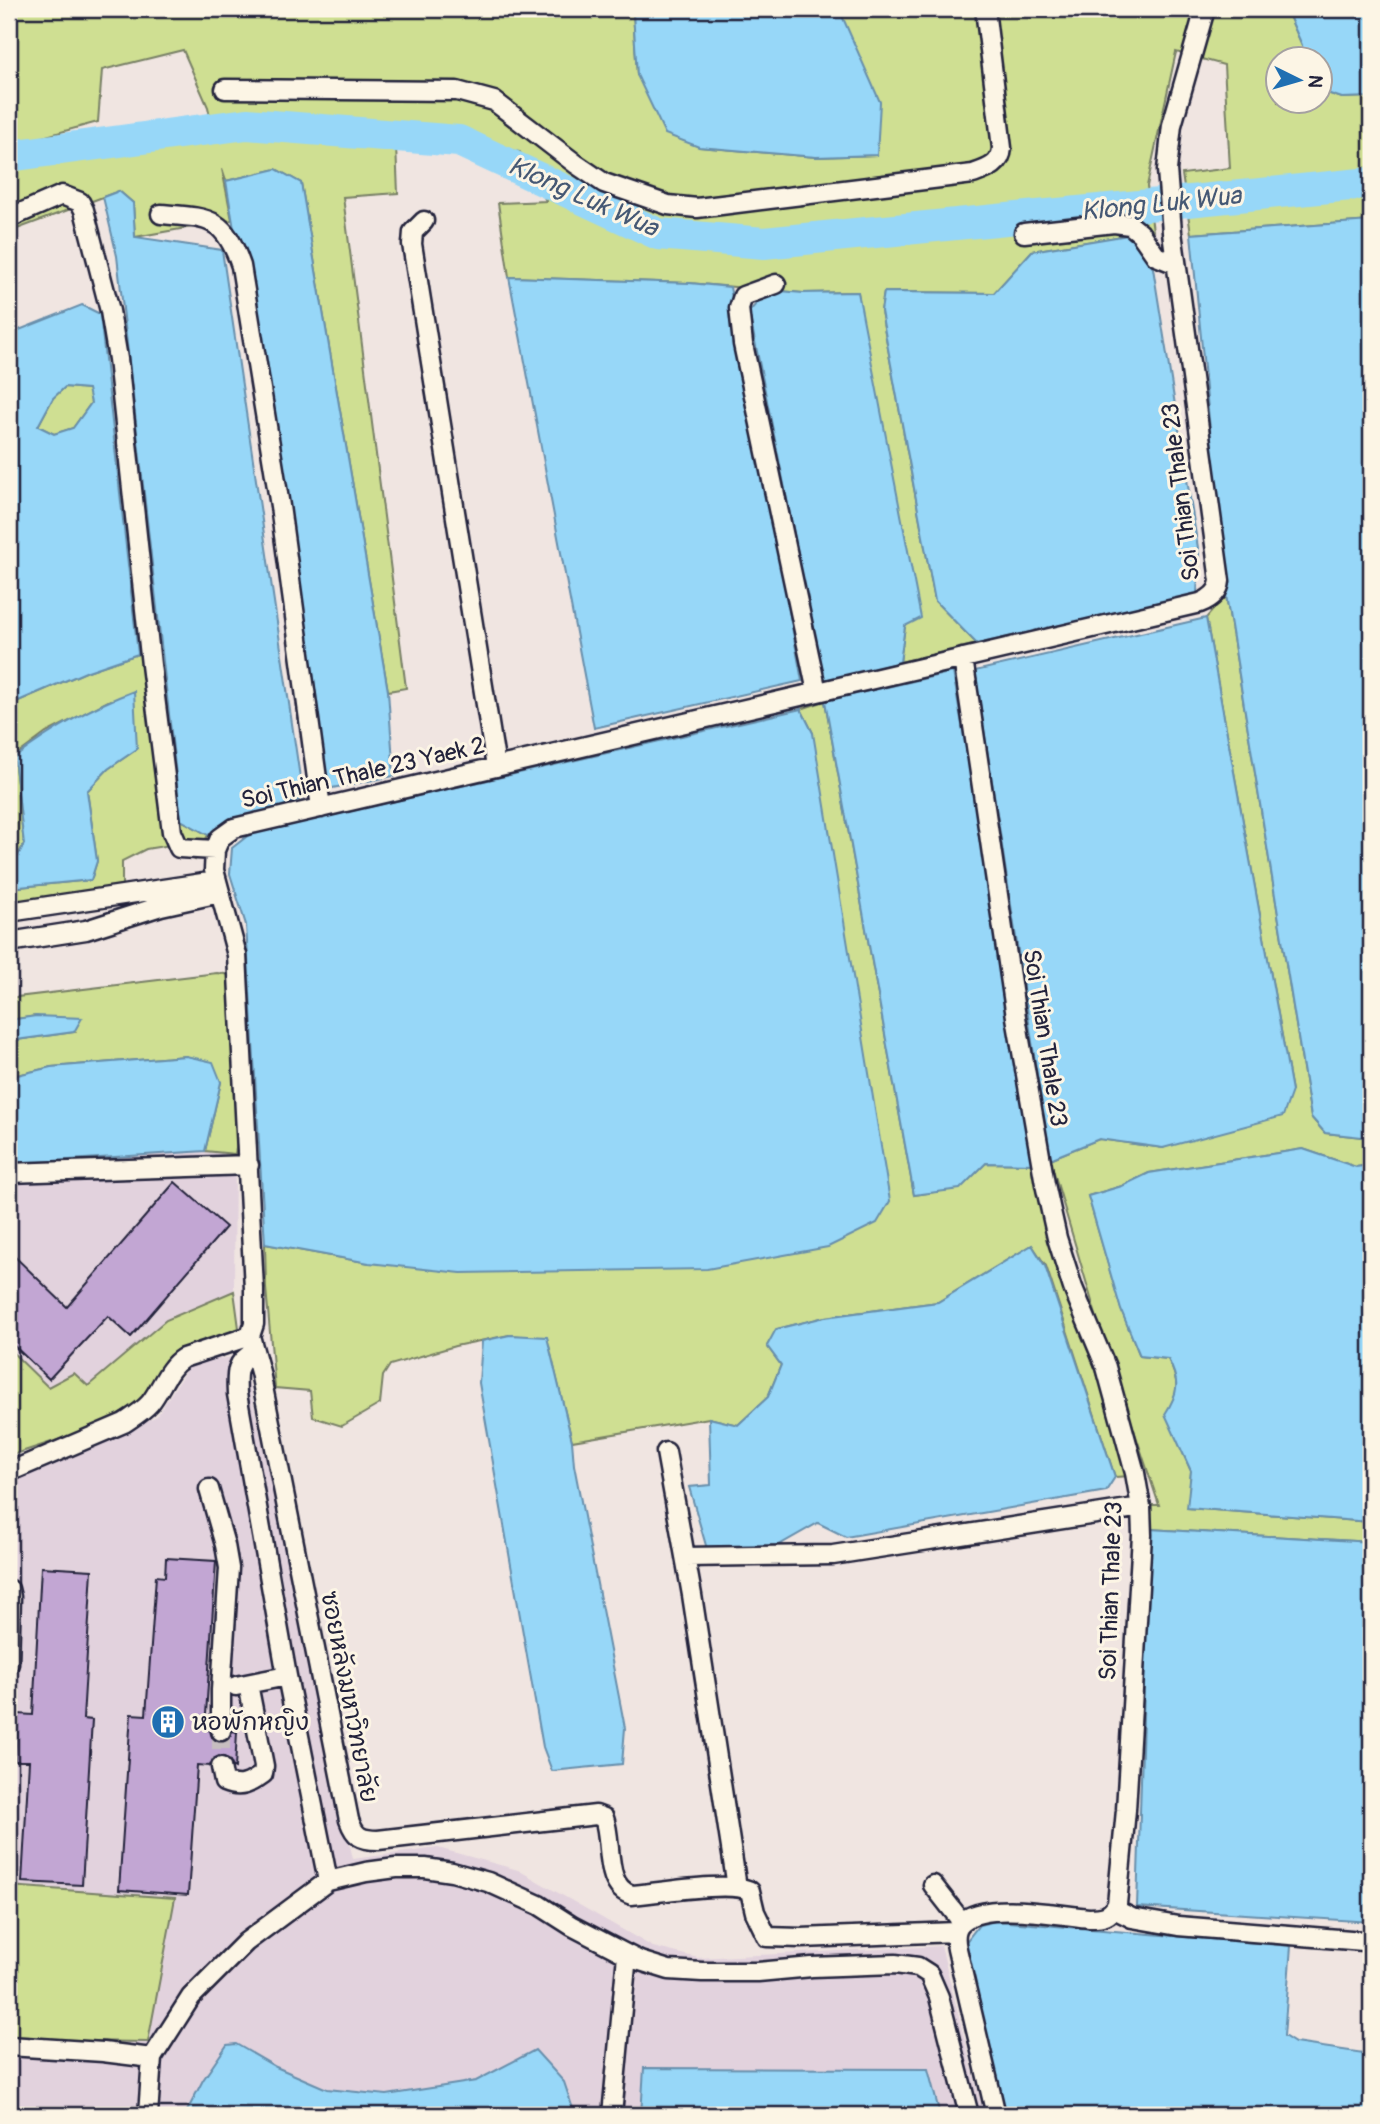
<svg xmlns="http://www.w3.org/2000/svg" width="1380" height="2124" viewBox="0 0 1380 2124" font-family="Pangolin,'Playpen Sans Thai',sans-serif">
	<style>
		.built { fill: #e2d2dd }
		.green { fill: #cfdf92; stroke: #788066; stroke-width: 2 }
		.water { fill: #97d7f8; stroke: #688fac; stroke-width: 2; fill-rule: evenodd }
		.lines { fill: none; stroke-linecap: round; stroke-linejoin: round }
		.river { stroke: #97d7f8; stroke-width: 32 }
		.building { fill: #c2a6d3; stroke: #22223b; stroke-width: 2 }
		.minor-tunnel { stroke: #c7bec0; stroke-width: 18; stroke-dasharray: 18 9; stroke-linecap: butt }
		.minor-casing { stroke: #22223b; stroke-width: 23 }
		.minor { stroke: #fcf5e5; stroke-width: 18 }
		.labels { text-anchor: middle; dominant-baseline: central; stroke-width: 6; stroke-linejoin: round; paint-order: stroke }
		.street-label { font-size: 24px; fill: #22223b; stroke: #fcf5e5 }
		.poi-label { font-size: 24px; fill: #22223b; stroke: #fcf5e5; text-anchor: start }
		.water-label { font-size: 26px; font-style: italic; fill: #455874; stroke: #fcf5e5 }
	</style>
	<rect width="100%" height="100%" fill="#f0e5e1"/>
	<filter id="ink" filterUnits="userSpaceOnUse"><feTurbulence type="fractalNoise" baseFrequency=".0143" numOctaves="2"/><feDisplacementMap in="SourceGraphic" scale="14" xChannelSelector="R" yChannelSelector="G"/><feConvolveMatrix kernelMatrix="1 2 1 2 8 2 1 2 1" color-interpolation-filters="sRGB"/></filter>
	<g filter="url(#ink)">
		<path class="built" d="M 205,1151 L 235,1154 L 234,1291 L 166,1320 L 88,1387 L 49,1388 L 9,1349 L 9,1164 Z
			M 243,1356 L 353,1859 L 438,1848 L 518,1870 L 653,1947 L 698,1958 L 941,1946 L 984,2115 L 9,2115 L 9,1484 L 157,1416 L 191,1362 Z"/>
		<path class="green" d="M 9,9 L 628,9 L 633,12 L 637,75 L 699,147 L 816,157 L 877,155 L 839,9 L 1286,9 L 1302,45 L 1302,59 L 1278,60 L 1278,102 L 1320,102 L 1321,91 L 1342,98 L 1371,97 L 1371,221 L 1191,234 L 1182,174 L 1230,168 L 1224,65 L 1176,52 L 1147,186 L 1153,231 L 1032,251 L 994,293 L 884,292 L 881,311 L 935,601 L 977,644 L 900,662 L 905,626 L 858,292 L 803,293 L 689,283 L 509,277 L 498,203 L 546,201 L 520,152 L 395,122 L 398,193 L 343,197 L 406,688 L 388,691 L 301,183 L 276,169 L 226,181 L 222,169 L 232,220 L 135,237 L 133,203 L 119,191 L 9,232 L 9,166 L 215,139 L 208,107 L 183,50 L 102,70 L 98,122 L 9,146 Z
			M 65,387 L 89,389 L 91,403 L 73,428 L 54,434 L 38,426 L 53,398 Z
			M 1226,595 L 1311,1117 L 1325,1133 L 1371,1138 L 1371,1165 L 1356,1167 L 1303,1149 L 1149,1173 L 1122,1186 L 1088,1196 L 1121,1309 L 1140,1356 L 1168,1359 C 1180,1383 1179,1392 1166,1414 L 1191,1471 L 1188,1508 L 1371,1522 L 1371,1542 L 1149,1529 L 1151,1505 L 1159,1505 L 1098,1322 L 1050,1159 L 1099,1139 L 1163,1148 L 1292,1091 L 1206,618 Z
			M 138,654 L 162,657 L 181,820 L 208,835 L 195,860 L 170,845 L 146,849 L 122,861 L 122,891 L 9,906 L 9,888 L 91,880 L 97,861 L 87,791 L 108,769 L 137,749 L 110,700 L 46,733 L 14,757 L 24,844 L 9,873 L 9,705 L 88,671 Z
			M 825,701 L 914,1195 L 960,1188 L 986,1163 L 1037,1164 L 1057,1253 L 1131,1476 L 1115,1477 L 1046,1266 L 1032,1245 L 938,1302 L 825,1317 L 777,1329 L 767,1346 L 781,1365 L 768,1397 L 738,1425 L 709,1418 L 572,1441 L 547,1338 L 509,1335 L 455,1346 L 390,1365 L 383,1376 L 380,1404 L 342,1426 L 313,1417 L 310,1391 L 275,1388 L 266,1288 L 265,1244 L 369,1263 L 813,733 L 801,709 Z
			M 217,973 L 232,975 L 240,1126 L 235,1154 L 205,1151 L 221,1082 L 186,1056 L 51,1067 L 9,1077 L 9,1041 L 74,1032 L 36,1016 L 9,1020 L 9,998 Z
			M 234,1291 L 239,1328 L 164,1362 L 138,1404 L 82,1432 L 9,1456 L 9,1349 L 48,1387 L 74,1373 L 88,1386 L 166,1320 Z
			M 9,1886 L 175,1898 L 148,2042 L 9,2040 Z"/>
		<path class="water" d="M 628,9 L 839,9 L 880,102 L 877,155 L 816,157 L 699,147 L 665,134 L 637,75 L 633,12 Z
			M 1286,9 L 1371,9 L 1371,97 L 1342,98 L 1321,91 L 1320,60 L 1302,59 L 1302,45 Z
			M 276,169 L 301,183 L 388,691 L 394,776 L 327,789 L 226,181 Z
			M 119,191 L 133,203 L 135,237 L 222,250 L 303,798 L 208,835 L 181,820 L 117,256 L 103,197 Z
			M 1371,221 L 1371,1138 L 1325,1133 L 1311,1117 L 1226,595 L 1191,234 Z
			M 1128,235 L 1153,268 L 1199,554 L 1197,595 L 977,644 L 935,601 L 881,311 L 884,292 L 994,293 L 1032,251 Z
			M 509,277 L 689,283 L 730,287 L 802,681 L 594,728 Z
			M 768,290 L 803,293 L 858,292 L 921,618 L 905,626 L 900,662 L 824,682 L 749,312 Z
			M 82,305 L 100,314 L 138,654 L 88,671 L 9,705 L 9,334 ZM 65,387 L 88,389 L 91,403 L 73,428 L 54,434 L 38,426 L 53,398 Z
			M 1206,618 L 1292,1091 L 1283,1116 L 1163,1148 L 1099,1139 L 1050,1159 L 975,671 Z
			M 953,672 L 1037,1164 L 986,1163 L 960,1189 L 914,1195 L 825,701 Z
			M 134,691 L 137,749 L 108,769 L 87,791 L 97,861 L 91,880 L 9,888 L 9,873 L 24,844 L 14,758 C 51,730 91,707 134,691 Z
			M 801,709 L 813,733 L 890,1201 L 877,1223 L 828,1247 L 707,1269 L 461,1273 L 369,1263 L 265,1244 L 246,925 L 230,874 L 232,848 L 250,834 Z
			M 36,1016 L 82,1018 L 74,1032 L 9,1041 L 9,1020 Z
			M 186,1056 L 213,1062 L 221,1082 L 205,1151 L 9,1164 L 9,1077 L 51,1067 Z
			M 1303,1149 L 1356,1167 L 1371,1165 L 1371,1522 L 1187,1508 L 1191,1471 L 1165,1414 C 1179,1392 1180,1382 1168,1359 L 1140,1356 L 1121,1310 L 1088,1196 L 1122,1186 L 1149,1173 Z
			M 1032,1245 L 1045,1266 L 1115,1477 L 1106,1491 L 846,1537 L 818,1523 L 779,1545 L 707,1549 L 689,1487 L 711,1485 L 709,1418 L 738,1425 L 768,1397 L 781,1365 L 767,1346 L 776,1329 L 825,1317 L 938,1302 Z
			M 510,1335 L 547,1337 L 572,1441 L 574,1465 L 625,1728 L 622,1764 L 552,1771 L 543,1747 L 479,1383 L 482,1341 Z
			M 1149,1529 L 1371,1542 L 1371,1922 L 1137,1907 Z
			M 996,1921 L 1291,1946 L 1284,2036 L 1295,2043 L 1371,2054 L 1371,2115 L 1004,2115 L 965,1943 L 979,1925 Z
			M 236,2044 L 276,2067 L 327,2089 L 387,2095 L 476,2081 L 535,2050 L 564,2082 L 575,2115 L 185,2115 L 203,2080 L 227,2045 Z
			M 644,2068 L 928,2069 L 940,2115 L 641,2115 Z"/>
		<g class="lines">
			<path class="river" d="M 9,156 L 247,124 L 459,141 L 658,234 L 764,243 L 1371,183"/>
		</g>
		<path class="building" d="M 175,1182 L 226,1227 L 131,1337 L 108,1316 L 49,1379 L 9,1341 L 9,1251 L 67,1307 Z
			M 166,1558 L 216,1561 L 205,1730 L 210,1730 L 212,1737 L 220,1742 L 227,1740 L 232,1731 L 237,1732 L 235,1768 L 233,1767 L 229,1759 L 219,1756 L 213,1759 L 210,1766 L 197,1765 L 188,1895 L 119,1890 L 131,1714 L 146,1715 L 156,1576 L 165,1577 Z
			M 41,1567 L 92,1570 L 83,1719 L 92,1720 L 82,1885 L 22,1882 L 29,1761 L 15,1761 L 18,1714 L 33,1715 Z"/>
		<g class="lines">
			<path class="minor-tunnel" d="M 221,1731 L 221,1767"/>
			<g class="minor-casing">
				<path id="minor" d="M 225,89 L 457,91 L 494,101 L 576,164 L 604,183 L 668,205 L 697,208 L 973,174 C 987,169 1001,165 1002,148 L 985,9
					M 161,214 C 209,218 224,216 241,266 L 280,506 L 321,808
					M 9,218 L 62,195 L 80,202 L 84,210 L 110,311 L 118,359 L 151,665 L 172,832 L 179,848 L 215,850
					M 424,221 L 413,232 L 412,244 L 496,767
					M 1024,233 L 1114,223 L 1130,225 L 1140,233 L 1156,256 L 1176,264
					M 776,284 L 743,296 L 739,308 L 743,344 L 817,692
					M 963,658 L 1016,1017 L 1045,1184 L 1057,1238 L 1073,1288 L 1106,1367 L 1135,1473 L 1141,1507 L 1142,1535 L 1126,1810 L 1117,1904 C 1110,1917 1103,1918 1089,1918 C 1059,1915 982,1900 961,1923 C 954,1930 955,1940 957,1949 L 996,2115
					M 9,912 L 216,881
					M 9,942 L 86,930 L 161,906 L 220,893
					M 9,1173 L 249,1165
					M 250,1336 L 254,1324 L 254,1289 L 237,955 L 214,870 L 215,850 L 220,838 L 234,828 L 1200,603 C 1210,599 1219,593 1220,581 L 1172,232 L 1167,170 L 1172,125 L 1205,9
					M 250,1336 L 260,1372 L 349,1820 C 355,1837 361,1840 378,1840 L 596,1815 L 604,1818 C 613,1842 603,1887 632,1895 C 657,1893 732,1880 750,1891 L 755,1912 L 767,1937 L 801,1938 L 956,1932
					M 254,1352 C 235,1362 236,1373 237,1394 L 287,1676 L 328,1881
					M 666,1452 L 692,1595 L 737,1887
					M 9,1472 L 124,1423 C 133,1417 143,1411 150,1403 C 162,1388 167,1368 183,1358 L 250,1336
					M 209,1489 L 225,1545 L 229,1568 L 221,1690 L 221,1731
					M 685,1557 L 833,1555 L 1141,1507
					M 9,1589 L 11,1597 L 9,1663
					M 236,1686 L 287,1676
					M 221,1767 L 224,1782 C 241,1789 249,1784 263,1774 L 264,1766 L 248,1684
					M 933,1885 L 962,1922
					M 1114,1909 L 1132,1918 L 1178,1926 L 1363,1941
					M 9,2046 L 103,2052 L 152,2058
					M 148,2115 L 152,2058 L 191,1997 L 246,1942 L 328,1881 L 366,1872 L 396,1868 L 425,1868 L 452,1872 L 488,1882 L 539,1905 L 572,1926 L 624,1953 L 640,1961 L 669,1970 L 702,1972 L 758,1972 L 812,1967 L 895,1964 L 918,1967 L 929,1974 L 939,1997 L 969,2115
					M 612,2115 L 627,1955"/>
			</g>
			<use href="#minor" class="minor"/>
		</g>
	</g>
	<defs>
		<g id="building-disc" transform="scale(1.75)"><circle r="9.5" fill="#1f6fb2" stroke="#fcf5e5"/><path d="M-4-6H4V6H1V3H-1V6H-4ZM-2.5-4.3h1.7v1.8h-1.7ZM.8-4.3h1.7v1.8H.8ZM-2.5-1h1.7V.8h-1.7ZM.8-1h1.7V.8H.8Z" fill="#fff"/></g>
	</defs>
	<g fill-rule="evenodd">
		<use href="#building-disc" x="168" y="1722"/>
	</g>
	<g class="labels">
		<g class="street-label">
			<text transform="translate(1181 492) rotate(-97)">Soi Thian Thale 23</text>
			<text transform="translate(363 773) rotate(-13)">Soi Thian Thale 23 Yaek 2</text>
			<text transform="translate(1045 1038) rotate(81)">Soi Thian Thale 23</text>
			<text transform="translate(1111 1591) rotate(-88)">Soi Thian Thale 23</text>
			<text transform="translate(349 1697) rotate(79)">ซอยหลังมหาวิทยาลัย</text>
		</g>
		<g class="poi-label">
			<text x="192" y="1722">หอพักหญิง</text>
		</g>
		<g class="water-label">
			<text transform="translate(583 197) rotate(24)">Klong Luk Wua</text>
			<text transform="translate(1161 204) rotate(-6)">Klong Luk Wua</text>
		</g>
	</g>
	<rect width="1380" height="2124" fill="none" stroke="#fcf5e5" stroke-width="35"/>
	<rect x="18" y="18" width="1345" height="2089" fill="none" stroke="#22223b" stroke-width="2.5" filter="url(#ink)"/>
	<g transform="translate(1299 80) rotate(95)"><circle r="33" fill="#fcf5e5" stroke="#a5a1a1" stroke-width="2"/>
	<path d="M0-5L12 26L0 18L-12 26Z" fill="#1f6fb2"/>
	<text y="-10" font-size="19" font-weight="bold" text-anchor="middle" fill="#22223b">N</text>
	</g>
</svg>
